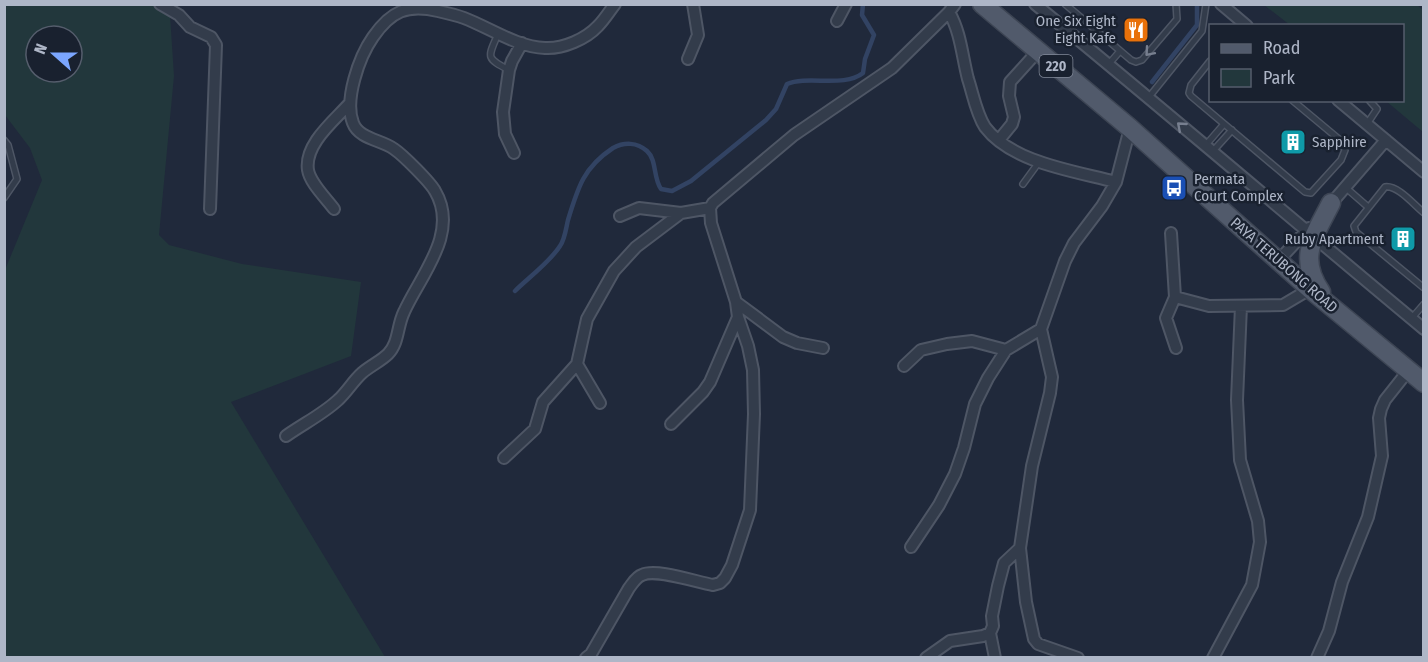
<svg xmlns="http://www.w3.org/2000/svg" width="1428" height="662" viewBox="0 0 1428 662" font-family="'Fira Sans Condensed',sans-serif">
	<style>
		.green { fill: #22373c; fill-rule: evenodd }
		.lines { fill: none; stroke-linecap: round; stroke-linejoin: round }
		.stream { stroke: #324363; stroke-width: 4.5 }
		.lane-casing { stroke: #4e5665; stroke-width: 8 }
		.street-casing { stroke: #4e5665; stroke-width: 14 }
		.primary-casing { stroke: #3d4554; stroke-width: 21 }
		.lane { stroke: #333c4b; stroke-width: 5 }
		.street { stroke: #333c4b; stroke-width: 10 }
		.primary { stroke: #515a6b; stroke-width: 18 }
		.oneway { stroke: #777f8f }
		.labels { text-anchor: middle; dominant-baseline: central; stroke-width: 5; stroke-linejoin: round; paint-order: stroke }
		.shield { fill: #19212f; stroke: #818999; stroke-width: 1.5 }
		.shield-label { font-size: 14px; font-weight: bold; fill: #aeb6c7 }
		.poi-label { font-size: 15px; fill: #aeb6c7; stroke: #19212f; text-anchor: end }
		.street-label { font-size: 15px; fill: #aeb6c7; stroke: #19212f }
	</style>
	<rect width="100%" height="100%" fill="#20293b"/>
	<path class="green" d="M 5,5 L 152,5 L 170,15 L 174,76 L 159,235 L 169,245 L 242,264 L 361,282 L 351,356 L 231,402 L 385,657 L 5,657 L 5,270 L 42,180 L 30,148 L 5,115 ZM 36,36 L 72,36 L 72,72 L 36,72 Z
		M 1417,5 L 1423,10 L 1423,132 L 1386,101 L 1402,100 L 1402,26 L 1290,25 L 1264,5 Z"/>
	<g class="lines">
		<path class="stream" d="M 1152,82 L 1197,25 L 1197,4
			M 515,291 C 528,278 550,262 560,246 C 565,239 566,228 568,220 C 578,187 584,167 613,148 C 624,142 637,142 647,151 C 657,160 653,178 661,189 L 672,191 L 691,181 L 766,120 L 776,109 L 787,84 C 808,75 844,88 863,73 L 865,59 L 874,35 L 862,15 L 863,4"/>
		<g class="lane-casing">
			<path id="lane" d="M 1065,4 L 1131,60 L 1136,62 L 1142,60 L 1177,19 L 1176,4
				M 498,34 C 488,57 485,58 509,70
				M 1210,61 L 1191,85 L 1189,93 L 1191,96 L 1305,192 L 1311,193 L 1341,160 L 1345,150 L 1340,140 L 1292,100
				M 1108,65 L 1120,51
				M 1149,97 L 1202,31 L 1206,4
				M 1367,124 L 1377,109 L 1369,100
				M 4,140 L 8,145 L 17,179 L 4,198
				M 1205,146 L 1224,124
				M 1213,151 L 1232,130
				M 1023,184 L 1039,162
				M 1345,187 L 1368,207
				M 1424,213 C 1414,205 1398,185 1385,187 L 1354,226 L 1356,232 L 1424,288
				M 1411,319 L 1424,304"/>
		</g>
		<g class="street-casing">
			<path id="street" d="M 160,4 L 179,15 L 190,27 L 211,37 L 216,45 L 210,209
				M 1035,4 C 1166,111 1294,221 1424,329
				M 1221,4 L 1247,26
				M 949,12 C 961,33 962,56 968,79 C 973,94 976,113 985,127 C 1012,163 1075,171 1116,182
				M 837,21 L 846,4
				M 688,59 L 698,35 L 693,4
				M 1338,100 L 1424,172
				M 999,140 L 1012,124 L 1014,117 L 1009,96 L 1010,82 L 1038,51
				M 514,153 L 505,134 L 503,112 L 509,70 L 512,61 L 522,43
				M 1329,206 L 1386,140
				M 334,209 C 326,198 310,183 308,170 C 304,144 335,120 350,103
				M 620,216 L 639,208 L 681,213 L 710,208
				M 1171,233 L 1175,297 L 1209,306 L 1283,305 L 1310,289
				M 1278,261 L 1309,228
				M 1175,297 L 1166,318 L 1176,348
				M 736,302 L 783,337 L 797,343 L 823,348
				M 1041,329 L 1052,377 L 1050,393 L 1032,466 L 1020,548 L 1026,602 L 1034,639 L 1038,644 L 1078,658
				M 577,364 L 600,403
				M 904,366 L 921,350 L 947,344 L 972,341 L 1006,350
				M 671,424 L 703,392 L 710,382 L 738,317
				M 286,436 C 303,424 323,414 338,400 C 347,392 353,381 362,373 C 370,366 381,361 388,354 C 399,343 397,326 404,312 C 420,276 460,233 435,191 C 430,182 403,155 394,149 C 382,140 359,139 353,123 C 344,100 359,57 373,37 C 391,11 407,4 438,11 C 447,13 456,15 464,18 C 490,28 517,47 545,48 C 563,49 586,39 598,26 C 604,20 609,12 615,4
				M 504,458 L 535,429 L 543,402 L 577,364 L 587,319 L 614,271 L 636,247 L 681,213
				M 911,547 L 939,505 L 955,474 L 964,448 L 975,404 L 988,378 L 1006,350 L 1041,329 L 1065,261 L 1074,243 L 1102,206 L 1116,182 L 1130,128
				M 990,633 L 995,658
				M 586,658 L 591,654 L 629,588 C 633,583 636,577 642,575 C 656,568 696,582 713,585 L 720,583 L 725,578 L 732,565 L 750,510 L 754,414 L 753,370 L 748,346 L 738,317 L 736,302 L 711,223 L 710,208 L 713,203 L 794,135 L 892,68 L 949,12 L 955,4
				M 926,658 L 950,641 L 983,636 L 990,633 L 993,626 L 992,616 L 998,586 L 1004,563 L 1020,548
				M 1213,658 L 1252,585 L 1260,542 L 1258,521 L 1240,460 L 1237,400 L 1241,306
				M 1317,658 L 1329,631 L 1342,582 L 1368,517 L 1382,456 L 1379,418 L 1381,409 L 1385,400 L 1408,371"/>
		</g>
		<g class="primary-casing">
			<path id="primary" d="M 982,4 L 1130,128 L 1310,289 L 1424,383
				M 1321,292 C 1297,257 1314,237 1331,203"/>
		</g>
		<use href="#lane" class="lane"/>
		<use href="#street" class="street"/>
		<use href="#primary" class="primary"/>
	</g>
	<defs><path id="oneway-chevron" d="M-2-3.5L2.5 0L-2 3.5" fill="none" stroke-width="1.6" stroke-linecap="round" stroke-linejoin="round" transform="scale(1.5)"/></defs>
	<g class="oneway">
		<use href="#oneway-chevron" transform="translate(1149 52) rotate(131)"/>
		<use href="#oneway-chevron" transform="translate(1181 126) rotate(-139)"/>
	</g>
	<defs>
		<g id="restaurant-square" transform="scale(1.35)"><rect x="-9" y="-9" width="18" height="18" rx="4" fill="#e8710a" stroke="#19212f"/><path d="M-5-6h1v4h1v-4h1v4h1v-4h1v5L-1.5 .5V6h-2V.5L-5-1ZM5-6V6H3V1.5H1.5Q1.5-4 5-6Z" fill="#fff"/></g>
		<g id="building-square" transform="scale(1.35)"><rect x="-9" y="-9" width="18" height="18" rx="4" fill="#0f9aa8" stroke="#19212f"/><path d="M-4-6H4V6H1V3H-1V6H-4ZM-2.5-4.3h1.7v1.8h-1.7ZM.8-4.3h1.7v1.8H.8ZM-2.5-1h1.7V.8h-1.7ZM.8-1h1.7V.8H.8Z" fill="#fff"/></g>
		<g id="bus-square" transform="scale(1.35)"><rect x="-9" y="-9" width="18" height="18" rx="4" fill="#1a4fb4" stroke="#19212f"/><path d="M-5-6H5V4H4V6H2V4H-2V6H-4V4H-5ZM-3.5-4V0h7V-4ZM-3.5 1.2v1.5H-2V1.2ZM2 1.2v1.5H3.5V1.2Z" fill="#fff"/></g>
	</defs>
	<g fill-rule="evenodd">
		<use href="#restaurant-square" x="1136" y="30"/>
		<use href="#building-square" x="1293" y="142"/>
		<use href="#bus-square" x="1174" y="188"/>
		<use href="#building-square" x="1403" y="239"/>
	</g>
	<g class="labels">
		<rect class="shield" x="1039.5" y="55" width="33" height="22" rx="4.5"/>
		<g class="shield-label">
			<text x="1056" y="66">220</text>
		</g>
		<g class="poi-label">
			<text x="1116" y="21">One Six Eight<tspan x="1116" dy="17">Eight Kafe</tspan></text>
			<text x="1312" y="142" text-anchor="start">Sapphire</text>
			<text x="1194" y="179" text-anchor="start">Permata<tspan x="1194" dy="17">Court Complex</tspan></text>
			<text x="1384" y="239">Ruby Apartment</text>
		</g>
		<g class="street-label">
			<text transform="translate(1284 265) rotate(41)">PAYA TERUBONG ROAD</text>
		</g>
	</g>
	<rect width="1428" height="662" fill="none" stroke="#aeb6c7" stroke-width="12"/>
	<rect x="1209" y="24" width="195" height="78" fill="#19212f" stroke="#555d6c" stroke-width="1.5"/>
	<rect x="1221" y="44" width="30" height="9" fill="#515a6b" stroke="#555d6c" stroke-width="1.5"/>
	<text x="1263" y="54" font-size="18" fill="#aeb6c7">Road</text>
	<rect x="1221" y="69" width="30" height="18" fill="#22373c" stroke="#555d6c" stroke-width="1.5"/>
	<text x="1263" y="84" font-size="18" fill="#aeb6c7">Park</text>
	<g transform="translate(54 54) rotate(291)"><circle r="28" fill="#19212f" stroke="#555d6c" stroke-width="1.5"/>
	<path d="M0-4.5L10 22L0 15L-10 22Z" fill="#7ba6ff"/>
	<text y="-9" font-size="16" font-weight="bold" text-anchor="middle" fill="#aeb6c7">N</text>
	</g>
</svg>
